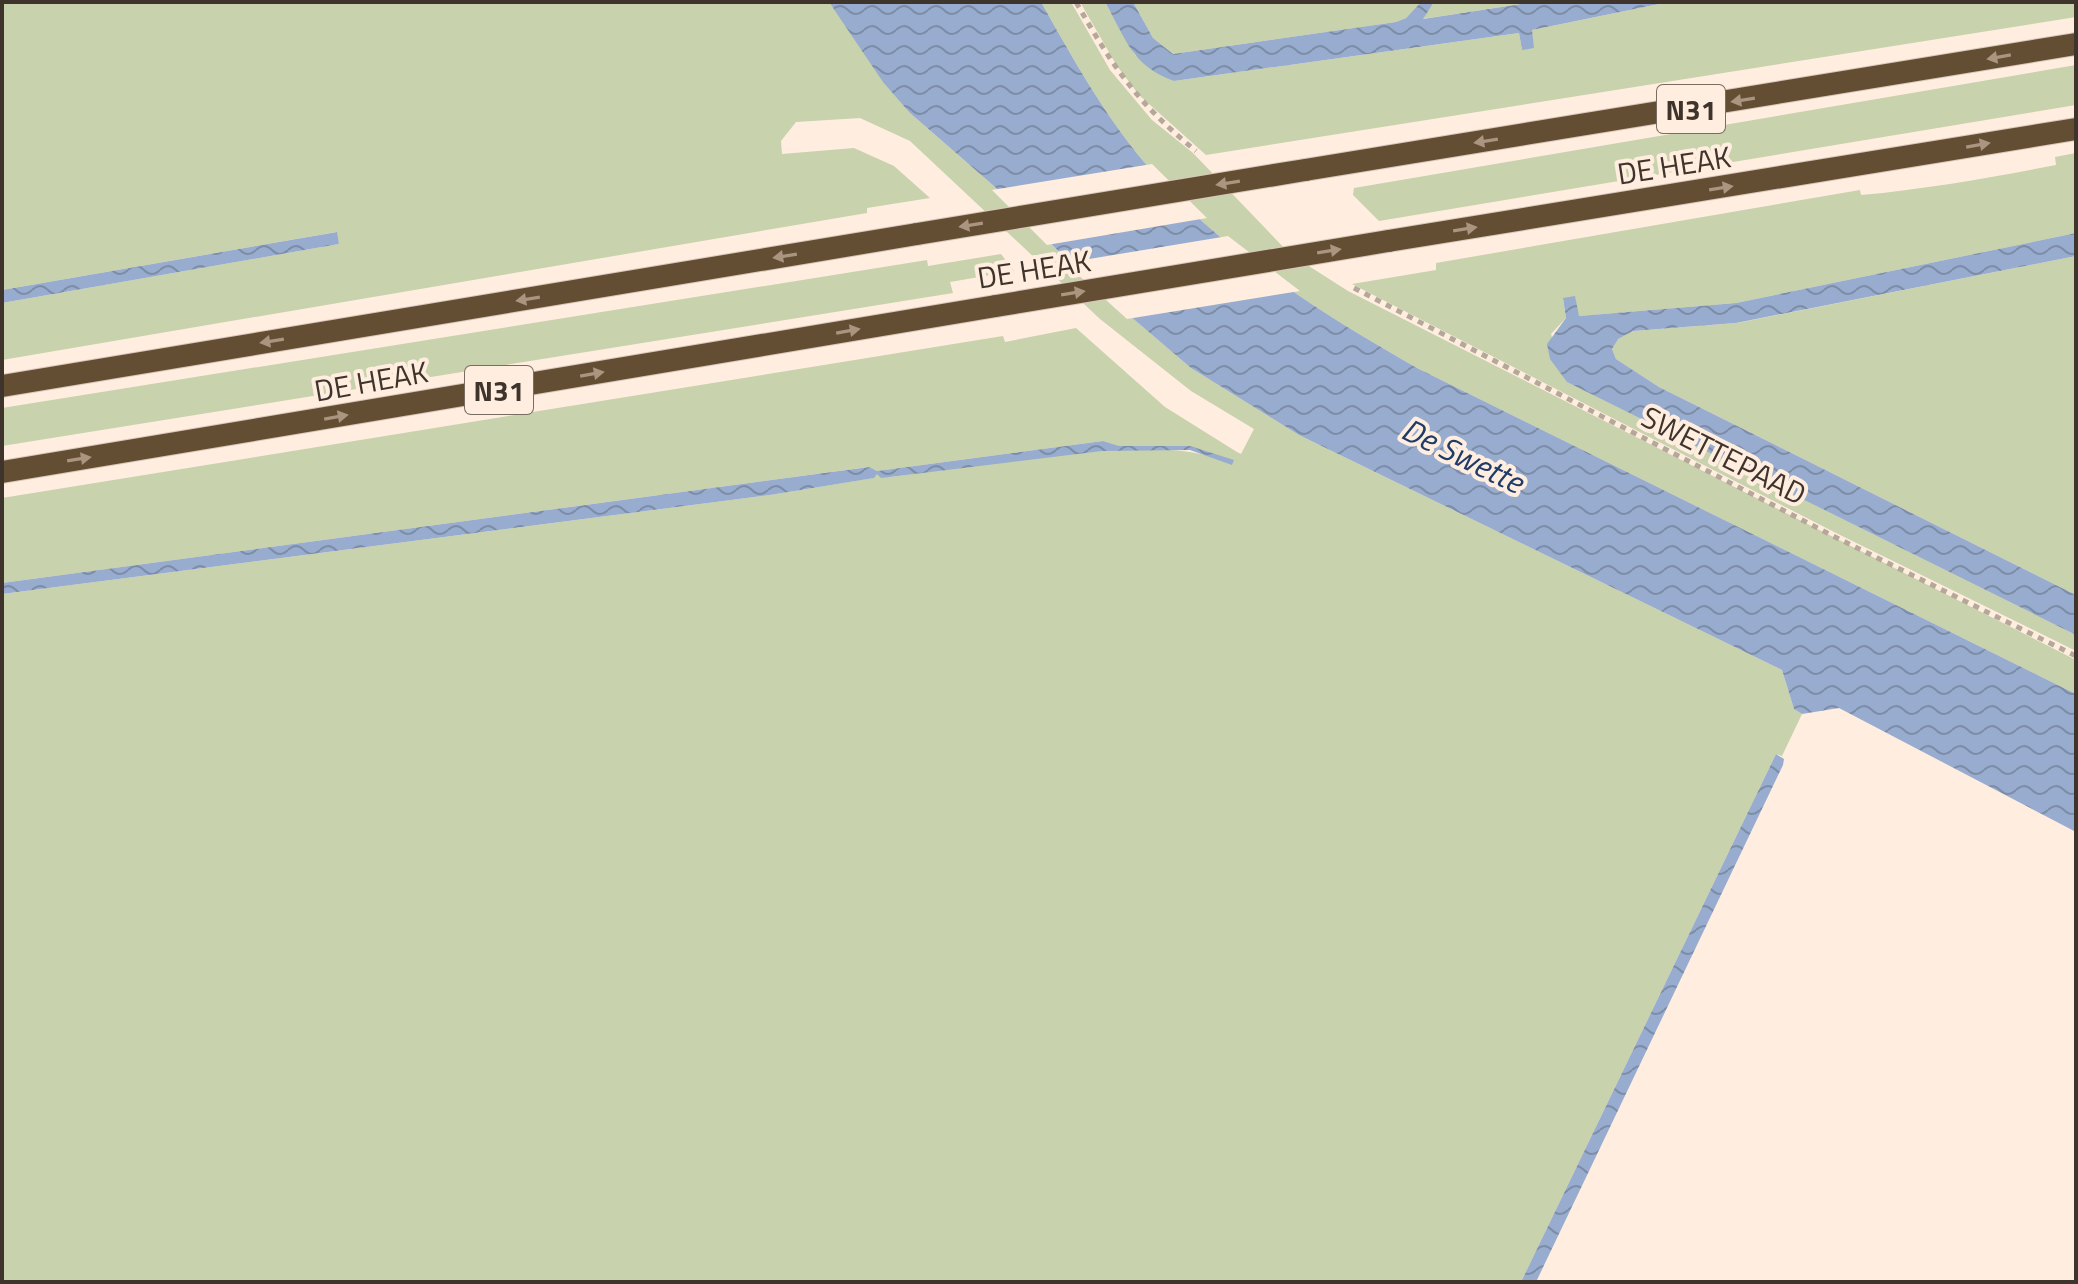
<svg xmlns="http://www.w3.org/2000/svg" width="2078" height="1284" viewBox="0 0 2078 1284" font-family="'Titillium Web',sans-serif">
	<style>
		.green { fill: #c8d2ad }
		.water { fill: url(#water-waves) }
		.pier { fill: #ffeddf }
		.lines { fill: none; stroke-linecap: round; stroke-linejoin: round }
		.trunk-casing { stroke: #d9c8bb; stroke-width: 24 }
		.path { stroke: #b6a79b; stroke-width: 5; stroke-dasharray: 6 6; stroke-linecap: butt }
		.trunk { stroke: #644e33; stroke-width: 22 }
		.trunk-bridge-casing { stroke: #d9c8bb; stroke-width: 24; stroke-linecap: butt }
		.trunk-bridge { stroke: #644e33; stroke-width: 22 }
		.oneway { fill: #aa9680 }
		.labels { text-anchor: middle; dominant-baseline: central; stroke-width: 8; stroke-linejoin: round; paint-order: stroke }
		.shield { fill: #ffeddf; stroke: #796c61; stroke-width: 2 }
		.shield-label { font-size: 28px; font-weight: bold; fill: #3f342b }
		.street-label { font-size: 30px; fill: #3f342b; stroke: #ffeddf }
		.water-label { font-size: 32px; font-style: italic; fill: #1f3b67; stroke: #ffeddf }
	</style>
	<defs>
		<pattern id="water-waves" width="16" height="10" patternUnits="userSpaceOnUse" patternTransform="scale(2)"><rect width="16" height="10" fill="#97acce"/><path d="M0 5q4-4 8 0t8 0" fill="none" stroke="#7d8da7"/></pattern>
	</defs>
	<rect width="100%" height="100%" fill="#ffeddf"/>
	<path class="green" d="M 2,2 L 829,2 L 910,113 L 995,187 L 1083,276 L 1191,368 L 1299,435 L 1782,670 L 1794,709 L 1802,714 L 1782,756 L 1776,754 L 1521,1282 L 2,1282 L 2,594 L 770,495 L 873,478 L 877,473 L 890,477 C 981,466 1130,433 1217,458 L 1190,446 L 1118,446 L 1103,441 L 877,471 L 868,467 L 2,583 L 2,498 L 1003,336 L 1005,342 L 1076,328 L 1165,407 L 1237,452 L 1241,454 L 1254,429 L 1191,391 L 1100,319 L 910,141 L 860,118 L 796,122 L 781,141 L 782,154 L 854,148 L 894,166 L 930,198 L 867,208 L 867,213 L 2,360 L 2,303 L 339,244 L 336,232 L 2,290 Z
		M 1041,2 L 1071,2 L 1110,70 L 1152,120 L 1193,153 L 1290,254 L 1348,291 L 2076,660 L 2076,694 L 1417,368 C 1319,312 1218,249 1144,162 C 1103,113 1072,57 1041,2 Z
		M 1080,2 L 1105,2 L 1135,55 L 1174,81 L 1519,33 L 1522,50 L 1532,30 L 1669,2 L 2076,2 L 2076,17 L 1206,155 L 1139,95 L 1117,66 Z
		M 1133,2 L 1421,2 L 1406,18 L 1396,22 L 1173,54 L 1153,38 Z
		M 1434,2 L 1535,2 L 1422,19 Z
		M 2076,65 L 2076,105 L 1379,221 L 1353,195 L 1354,188 Z
		M 2076,153 L 2076,233 L 1736,303 L 1579,316 L 1563,299 L 1566,318 L 1551,334 L 1568,382 L 2076,635 L 2076,651 L 1834,532 L 1352,284 L 1436,270 L 1436,263 L 1860,190 L 1861,195 C 1927,189 1993,177 2056,165 L 2055,157 Z
		M 1001,254 L 1014,271 L 950,282 L 953,293 L 2,446 L 2,408 L 927,260 L 928,266 Z
		M 2076,256 L 2076,595 L 1659,387 L 1616,359 L 1612,349 L 1617,339 L 1633,331 L 1737,323 Z"/>
	<path class="water" d="M 829,2 L 1041,2 C 1072,57 1103,113 1144,162 C 1218,249 1319,312 1417,368 L 2076,694 L 2076,832 L 1839,708 L 1802,714 L 1794,709 L 1782,670 L 1299,435 L 1191,368 L 1083,276 L 995,187 L 910,113 L 883,82 Z
		M 1105,2 L 1133,2 L 1153,38 L 1173,54 L 1396,22 L 1406,18 L 1421,2 L 1434,2 L 1423,19 L 1535,2 L 1669,2 L 1532,30 L 1534,48 L 1522,50 L 1519,33 L 1174,81 C 1132,66 1126,39 1105,2 Z
		M 337,232 L 339,244 L 2,303 L 2,290 Z
		M 2076,233 L 2076,256 L 1736,323 L 1633,331 L 1618,339 L 1612,349 L 1616,359 L 1659,387 L 2076,595 L 2076,635 L 1567,382 L 1550,359 L 1547,344 L 1566,318 L 1563,298 L 1575,296 L 1579,316 L 1736,303 Z
		M 1103,441 L 1119,446 L 1190,446 L 1234,460 L 1232,465 L 1190,450 L 1102,451 L 890,477 L 881,478 L 877,474 L 874,478 L 770,495 L 2,594 L 2,583 L 869,467 L 877,471 Z
		M 1776,754 L 1784,759 L 1783,765 L 1536,1282 L 1521,1282 Z"/>
	<path class="pier" d="M 1152,164 L 1207,218 L 1047,245 L 992,190 Z
		M 1228,236 L 1300,291 L 1127,319 L 1065,263 Z"/>
	<g class="lines">
		<g class="trunk-casing">
			<path id="trunk" d="M 1305,170 L 2076,44
				M 1388,241 L 2076,129
				M 2,386 L 917,234
				M 2,472 L 996,306"/>
		</g>
		<path class="path" d="M 1076,2 C 1113,67 1137,103 1196,151
			M 1354,288 L 1833,536 L 2076,656"/>
		<use href="#trunk" class="trunk"/>
		<g class="trunk-bridge-casing">
			<path id="trunk-bridge" d="M 917,234 L 1305,170
				M 996,306 L 1388,241"/>
		</g>
		<use href="#trunk-bridge" class="trunk-bridge"/>
	</g>
	<defs><path id="oneway-solid" d="M-6-.8H1V-3.2L6.5 0L1 3.2V.8H-6Z" transform="scale(2)"/></defs>
	<g class="oneway">
		<use href="#oneway-solid" transform="translate(1999 57) rotate(170)"/>
		<use href="#oneway-solid" transform="translate(1743 100) rotate(171)"/>
		<use href="#oneway-solid" transform="translate(1486 141) rotate(171)"/>
		<use href="#oneway-solid" transform="translate(1978 145) rotate(-10)"/>
		<use href="#oneway-solid" transform="translate(1228 183) rotate(171)"/>
		<use href="#oneway-solid" transform="translate(1721 188) rotate(-9)"/>
		<use href="#oneway-solid" transform="translate(971 225) rotate(171)"/>
		<use href="#oneway-solid" transform="translate(1465 229) rotate(-9)"/>
		<use href="#oneway-solid" transform="translate(1329 251) rotate(-9)"/>
		<use href="#oneway-solid" transform="translate(785 256) rotate(171)"/>
		<use href="#oneway-solid" transform="translate(1073 293) rotate(-9)"/>
		<use href="#oneway-solid" transform="translate(528 299) rotate(171)"/>
		<use href="#oneway-solid" transform="translate(848 331) rotate(-10)"/>
		<use href="#oneway-solid" transform="translate(272 341) rotate(171)"/>
		<use href="#oneway-solid" transform="translate(592 374) rotate(-10)"/>
		<use href="#oneway-solid" transform="translate(336 417) rotate(-10)"/>
		<use href="#oneway-solid" transform="translate(79 459) rotate(-9)"/>
	</g>
	<g class="labels">
		<g class="shield">
			<rect x="1657" y="85" width="68" height="48" rx="6"/>
			<rect x="465" y="366" width="68" height="48" rx="6"/>
		</g>
		<g class="shield-label">
			<text x="1691" y="109">N31</text>
			<text x="499" y="390">N31</text>
		</g>
		<g class="street-label">
			<text transform="translate(1674 165) rotate(-9)">DE HEAK</text>
			<text transform="translate(1034 269) rotate(-9)">DE HEAK</text>
			<text transform="translate(371 381) rotate(-10)">DE HEAK</text>
			<text transform="translate(1724 455) rotate(27)">SWETTEPAAD</text>
		</g>
		<g class="water-label">
			<text transform="translate(1463 455) rotate(26)">De Swette</text>
		</g>
	</g>
	<rect width="2078" height="1284" fill="none" stroke="#3f342b" stroke-width="8"/>
</svg>
